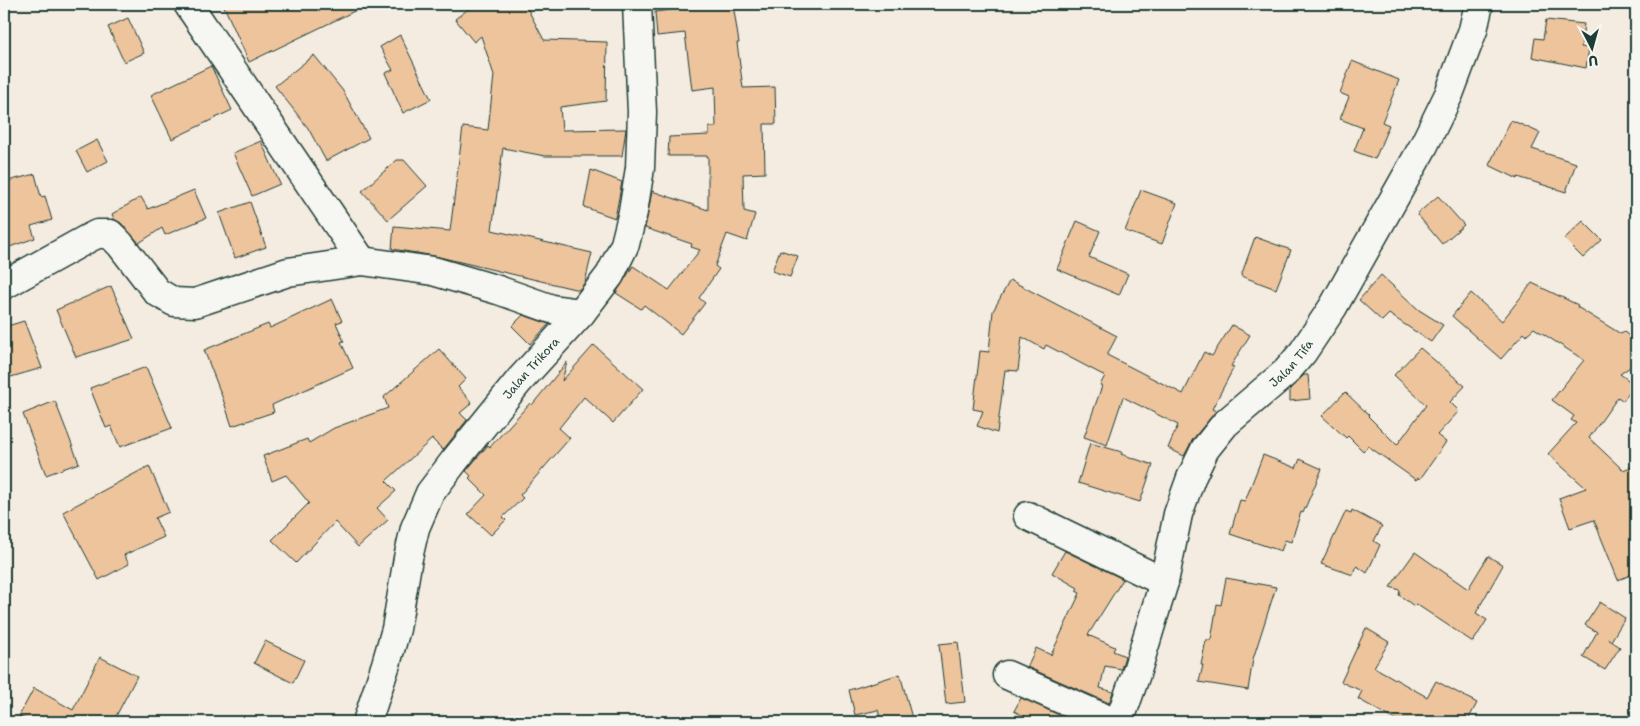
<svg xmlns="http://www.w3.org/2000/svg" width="1640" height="726" viewBox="0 0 1640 726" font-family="'Shantell Sans',sans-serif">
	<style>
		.building { fill: #eec49d; stroke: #1f3d34 }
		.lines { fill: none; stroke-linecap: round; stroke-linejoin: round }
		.minor-casing { stroke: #1f3d34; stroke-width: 31 }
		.tertiary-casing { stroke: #1f3d34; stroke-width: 31 }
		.minor { stroke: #f6f6f2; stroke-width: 28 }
		.tertiary { stroke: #f6f6f2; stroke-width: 28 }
		.labels { text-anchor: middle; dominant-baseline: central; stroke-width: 4.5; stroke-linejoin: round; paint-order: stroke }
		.street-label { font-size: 12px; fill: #1f3d34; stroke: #f6f6f2 }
	</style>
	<rect width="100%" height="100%" fill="#f4ece1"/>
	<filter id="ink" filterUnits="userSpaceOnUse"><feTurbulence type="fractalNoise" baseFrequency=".02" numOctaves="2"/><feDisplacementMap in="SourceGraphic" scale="10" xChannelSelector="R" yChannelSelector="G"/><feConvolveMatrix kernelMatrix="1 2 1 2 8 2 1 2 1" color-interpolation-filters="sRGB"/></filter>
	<g filter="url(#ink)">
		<path class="building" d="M 223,4 L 369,4 L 249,62 Z
			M 475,4 L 525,4 L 544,40 L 607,42 L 606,101 L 560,107 L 562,130 L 626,129 L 622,156 L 545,156 L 503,148 L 492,230 L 592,253 L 585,282 L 579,290 L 435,256 L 392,249 L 394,226 L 450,231 L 463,127 L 488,130 L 494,75 L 481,36 L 474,42 L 455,19 Z
			M 716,4 L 733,4 L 739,43 L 737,43 L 743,88 L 775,87 L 776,124 L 764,124 L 765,173 L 743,174 L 744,211 L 755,214 L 747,241 L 727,234 L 715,266 L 719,269 L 699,298 L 705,303 L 681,334 L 644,305 L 641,309 L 616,293 L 633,266 L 669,290 L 700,250 L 691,247 L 692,244 L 645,228 L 652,191 L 708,210 L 708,156 L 668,156 L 669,137 L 709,135 L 709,127 L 716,127 L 715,87 L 692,90 L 685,33 L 657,36 L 655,12 Z
			M 128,18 L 144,53 L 124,62 L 108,27 Z
			M 1546,20 L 1584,24 L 1581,47 L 1589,48 L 1586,68 L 1532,57 L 1535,38 L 1543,39 Z
			M 400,35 L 431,99 L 403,113 L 385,73 L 393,70 L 380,47 Z
			M 314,55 L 343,91 L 369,138 L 326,161 L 308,128 L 275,86 Z
			M 1352,61 L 1399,80 L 1382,122 L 1389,125 L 1375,159 L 1354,151 L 1363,128 L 1340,119 L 1349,97 L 1340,93 Z
			M 211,66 L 232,110 L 172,139 L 151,95 Z
			M 1511,120 L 1540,133 L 1532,149 L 1576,163 L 1566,192 L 1518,177 L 1518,179 L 1489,165 Z
			M 97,140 L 108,161 L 87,172 L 76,151 Z
			M 261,141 L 280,184 L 252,196 L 233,153 Z
			M 397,160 L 404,160 L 427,186 L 388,220 L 362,191 Z
			M 591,170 L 622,182 L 615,218 L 584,207 Z
			M 35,174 L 41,197 L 45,196 L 52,220 L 31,226 L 35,238 L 4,249 L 4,182 Z
			M 194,190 L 206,218 L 165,235 L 162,228 L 139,243 L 121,223 L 114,219 L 112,214 L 141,197 L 148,209 Z
			M 1141,190 L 1177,203 L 1162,244 L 1125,231 Z
			M 1438,196 L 1464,225 L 1442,244 L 1417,214 Z
			M 250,202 L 266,247 L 235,258 L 219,213 Z
			M 1077,221 L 1100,231 L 1089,257 L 1128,274 L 1119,295 L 1057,269 Z
			M 1583,221 L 1602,240 L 1583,258 L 1564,239 Z
			M 1255,237 L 1291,250 L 1276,289 L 1241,276 Z
			M 780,250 L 798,256 L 790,277 L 772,271 Z
			M 1381,275 L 1419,310 L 1443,325 L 1431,342 L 1389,314 L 1382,321 L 1359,300 Z
			M 1010,280 L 1117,336 L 1107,355 L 1183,394 L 1204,352 L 1212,356 L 1232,325 L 1250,335 L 1231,366 L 1234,367 L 1212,409 L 1216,411 L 1193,439 L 1184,456 L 1168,448 L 1178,425 L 1123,397 L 1107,445 L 1084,437 L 1102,386 L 1100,385 L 1105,376 L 1046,345 L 1044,349 L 1022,337 L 1018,371 L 1005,370 L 997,433 L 977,426 L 983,411 L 973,409 L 980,351 L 989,352 L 993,311 Z
			M 1532,283 L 1578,305 L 1577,307 L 1621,334 L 1624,332 L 1636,341 L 1636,363 L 1620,374 L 1635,385 L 1623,401 L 1618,397 L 1589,438 L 1623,470 L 1636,465 L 1636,573 L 1618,580 L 1594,520 L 1570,528 L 1559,498 L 1586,488 L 1548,454 L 1576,423 L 1571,420 L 1574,416 L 1552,400 L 1584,360 L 1534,328 L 1526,335 L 1524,333 L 1501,359 L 1452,316 L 1471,293 L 1502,321 Z
			M 111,286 L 134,339 L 76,357 L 56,310 Z
			M 332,299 L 342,321 L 336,323 L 344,341 L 341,342 L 353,368 L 272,405 L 274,412 L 232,426 L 223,399 L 204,350 L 268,324 L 270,328 Z
			M 523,315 L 549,324 L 530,344 L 512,326 Z
			M 24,321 L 42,368 L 4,379 L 4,327 Z
			M 594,345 L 643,389 L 613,423 L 584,397 L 559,428 L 570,438 L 520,495 L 523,498 L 503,517 L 506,520 L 491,535 L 468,514 L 486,495 L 469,478 L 471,476 L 466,471 L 488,445 L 490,447 L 530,403 L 532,405 L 567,362 L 562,381 Z
			M 1420,348 L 1465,386 L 1450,402 L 1459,411 L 1437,435 L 1446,442 L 1420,479 L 1418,478 L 1416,480 L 1368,446 L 1363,451 L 1348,436 L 1346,438 L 1322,416 L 1345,392 L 1369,415 L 1368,416 L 1397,445 L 1426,405 L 1394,375 Z
			M 439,349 L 466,379 L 458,387 L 472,403 L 460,413 L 467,420 L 443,450 L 432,439 L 386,481 L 396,491 L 377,508 L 388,520 L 358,547 L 335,522 L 296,563 L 272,540 L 309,503 L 286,475 L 272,481 L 263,456 L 307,439 L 309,443 L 334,428 L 388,408 L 384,397 Z
			M 146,367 L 172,428 L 120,447 L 111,426 L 106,428 L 90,388 Z
			M 1304,375 L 1308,375 L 1310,399 L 1290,401 L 1290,389 Z
			M 55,401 L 79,463 L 46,475 L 23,414 Z
			M 1090,443 L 1122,452 L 1121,454 L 1153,465 L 1140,502 L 1078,483 Z
			M 1263,455 L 1296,468 L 1300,459 L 1322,469 L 1303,513 L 1301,512 L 1291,542 L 1285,540 L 1281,551 L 1230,534 L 1240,500 L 1245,501 Z
			M 149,466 L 169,512 L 155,518 L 164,537 L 124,555 L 129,564 L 99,580 L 63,512 Z
			M 1352,510 L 1382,526 L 1374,541 L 1380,545 L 1367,573 L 1357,566 L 1353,575 L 1321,564 L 1346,511 L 1351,513 Z
			M 1065,551 L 1123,579 L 1088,635 L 1115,647 L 1113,651 L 1125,656 L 1121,669 L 1105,666 L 1100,688 L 1113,692 L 1109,703 L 1027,667 L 1036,648 L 1051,655 L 1080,593 L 1076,591 L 1078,588 L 1052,573 Z
			M 1415,552 L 1468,589 L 1488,556 L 1503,565 L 1476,613 L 1487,620 L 1473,642 L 1416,604 L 1414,606 L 1399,595 L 1400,590 L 1390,587 Z
			M 1226,578 L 1276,587 L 1253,659 L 1248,690 L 1199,682 L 1203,665 L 1201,665 L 1206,640 L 1211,640 L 1217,604 L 1221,605 Z
			M 1600,602 L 1625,618 L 1611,641 L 1607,638 L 1620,647 L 1605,670 L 1583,657 L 1597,632 L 1585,625 Z
			M 1366,628 L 1389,642 L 1374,667 L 1427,697 L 1436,681 L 1477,703 L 1467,722 L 1399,722 L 1358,699 L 1362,691 L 1341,682 Z
			M 265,641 L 304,660 L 293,683 L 254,663 Z
			M 958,642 L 965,702 L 946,704 L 939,644 Z
			M 100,657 L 137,676 L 113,722 L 31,722 L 19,716 L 34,688 L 73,710 Z
			M 900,674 L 913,722 L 881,722 L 878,710 L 855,715 L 849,690 Z
			M 1021,698 L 1075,722 L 1035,722 L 1014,711 Z"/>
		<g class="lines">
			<g class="minor-casing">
				<g id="minor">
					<path d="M 188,4 L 362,261"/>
					<path d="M 4,285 L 87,239 L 97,234 L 110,234 L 120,244 L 157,292 L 174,302 L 195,303 L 288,272 L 362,261 L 433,271 L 498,290 L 552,309 L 581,313"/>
					<path d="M 1028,516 L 1164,582"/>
					<path d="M 1007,675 L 1113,722"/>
					<path id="s1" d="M 367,722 L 386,664 L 396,629 L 408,558 L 415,528 L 430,493 L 455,460 L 519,381 L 581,313 L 610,275 L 625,244 L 633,212 L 640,168 L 642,112 L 637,4"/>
				</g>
			</g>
			<g class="tertiary-casing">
				<g id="tertiary">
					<path id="s2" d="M 1119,722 L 1136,674 L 1164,582 L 1178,514 L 1191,478 L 1205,449 L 1225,424 L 1286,372 L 1303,352 L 1333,307 L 1423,147 L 1449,94 L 1473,30 L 1479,4"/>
				</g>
			</g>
			<use href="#minor" class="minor"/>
			<use href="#tertiary" class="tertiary"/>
		</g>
	</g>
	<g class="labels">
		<g class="street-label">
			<text stroke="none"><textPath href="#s2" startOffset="409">Jalan Tifa</textPath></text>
			<text stroke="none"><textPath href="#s1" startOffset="399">Jalan Trikora</textPath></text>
		</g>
	</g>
	<rect width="1640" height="726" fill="none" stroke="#f6f6f2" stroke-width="20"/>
	<rect x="10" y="10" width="1620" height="706" fill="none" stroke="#1f3d34" stroke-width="2" filter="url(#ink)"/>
	<g transform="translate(1592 48) rotate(174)" stroke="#f6f6f2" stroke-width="4" paint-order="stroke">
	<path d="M0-4L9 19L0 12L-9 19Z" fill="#1f3d34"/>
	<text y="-8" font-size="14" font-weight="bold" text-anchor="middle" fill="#1f3d34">U</text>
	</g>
</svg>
